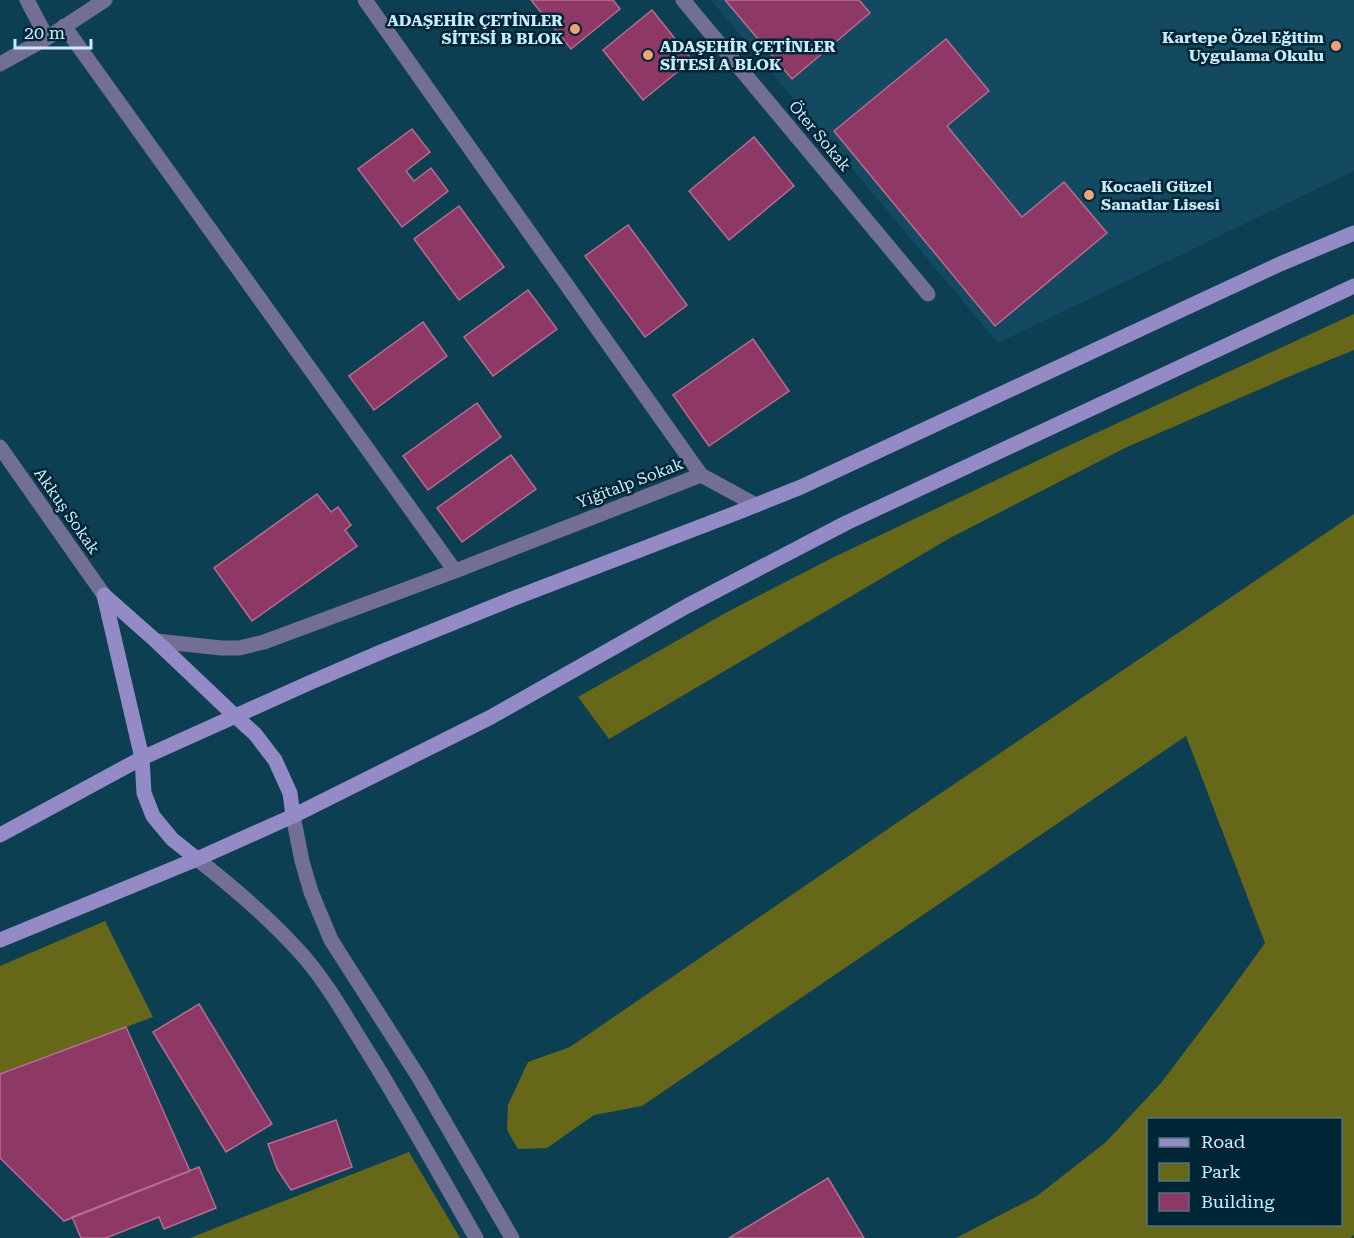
<svg xmlns="http://www.w3.org/2000/svg" width="1354" height="1238" viewBox="0 0 1354 1238" font-family="'Roboto Serif',serif">
	<style>
		.built { fill: #134a61 }
		.green { fill: #666718; fill-rule: evenodd }
		.building { fill: #8e3865; stroke: #b66d90; stroke-width: 1.5 }
		.lines { fill: none; stroke-linecap: round; stroke-linejoin: round }
		.minor { stroke: #736e93; stroke-width: 15 }
		.tertiary { stroke: #736e93; stroke-width: 15 }
		.secondary { stroke: #938ac6; stroke-width: 15 }
		.poi-dot { fill: #efa377; stroke: #002534; stroke-width: 2 }
		.labels { text-anchor: middle; dominant-baseline: central; stroke-width: 5; stroke-linejoin: round; paint-order: stroke }
		.poi-label { font-size: 16px; font-weight: bold; fill: #caebfc; stroke: #002534; text-anchor: end }
		.street-label { font-size: 16px; fill: #caebfc; stroke: #002534 }
	</style>
	<rect width="100%" height="100%" fill="#0d3f53"/>
	<path class="built" d="M 711,0 L 1354,0 L 1354,171 L 998,343 Z"/>
	<path class="green" d="M 1354,314 L 1354,350 L 1295,374 L 1127,447 L 950,538 L 609,739 L 578,697 L 729,611 L 834,557 L 1068,446 Z
		M 1354,514 L 1354,1235 L 1350,1238 L 956,1238 L 1037,1196 L 1106,1142 L 1161,1083 L 1223,1001 L 1265,943 L 1186,736 L 642,1106 L 594,1115 L 547,1148 L 518,1149 L 507,1130 L 508,1105 L 528,1062 L 570,1047 L 904,818 ZM 1148,1120 L 1340,1120 L 1340,1224 L 1148,1224 Z
		M 105,921 L 153,1017 L 0,1074 L 0,966 Z
		M 409,1152 L 460,1238 L 190,1238 Z"/>
	<path class="building" d="M 531,0 L 613,0 L 620,9 L 571,49 Z
		M 725,0 L 859,0 L 870,13 L 792,79 Z
		M 652,10 L 692,60 L 643,100 L 603,50 Z
		M 946,39 L 989,91 L 947,126 L 1022,217 L 1064,182 L 1107,233 L 995,326 L 834,131 Z
		M 412,129 L 430,152 L 406,171 L 414,181 L 431,168 L 448,191 L 402,227 L 358,169 Z
		M 754,137 L 794,186 L 729,240 L 689,191 Z
		M 459,206 L 504,267 L 459,300 L 414,239 Z
		M 628,225 L 687,305 L 645,337 L 585,256 Z
		M 528,290 L 557,329 L 493,376 L 464,337 Z
		M 423,322 L 447,356 L 374,410 L 349,376 Z
		M 753,339 L 789,391 L 709,446 L 673,395 Z
		M 477,403 L 501,437 L 428,490 L 403,456 Z
		M 511,455 L 536,489 L 462,542 L 437,508 Z
		M 317,494 L 331,512 L 338,507 L 351,525 L 345,530 L 357,546 L 252,621 L 214,568 Z
		M 199,1004 L 272,1124 L 226,1152 L 153,1032 Z
		M 126,1027 L 190,1171 L 64,1221 L 0,1158 L 0,1074 Z
		M 336,1120 L 352,1167 L 291,1190 L 277,1169 L 268,1144 Z
		M 199,1167 L 216,1208 L 164,1229 L 159,1217 L 106,1238 L 81,1238 L 72,1217 Z
		M 828,1178 L 864,1238 L 729,1238 Z"/>
	<g class="lines">
		<path class="minor" d="M 27,0 L 47,38
			M 683,0 L 928,294
			M 64,26 L 455,571
			M 0,64 L 47,38 L 105,0
			M 0,447 L 104,595
			M 701,475 L 756,505
			M 156,641 L 221,648 L 239,648 L 264,642 L 455,571 L 701,475 L 365,0"/>
		<path class="tertiary" d="M 293,816 L 302,861 L 311,892 L 331,940 L 418,1076 L 512,1238
			M 197,859 C 233,887 267,916 298,950 C 324,978 343,1012 363,1044 C 403,1108 439,1173 476,1238"/>
		<path class="secondary" d="M 104,595 L 156,641 L 235,716 L 255,734 L 275,760 L 290,793 L 293,816
			M 104,595 L 142,758 L 144,793 L 153,816 L 172,839 L 197,859
			M 0,835 L 142,758 L 309,683 L 381,652 L 512,599 L 736,513 L 801,487 L 1280,264 L 1354,233
			M 0,940 L 197,859 L 293,816 L 491,717 L 687,606 L 846,523 L 1354,286"/>
	</g>
	<g class="poi-dot">
		<circle cx="575" cy="29" r="6"/>
		<circle cx="1336" cy="46" r="6"/>
		<circle cx="648" cy="55" r="6"/>
		<circle cx="1089" cy="195" r="6"/>
	</g>
	<g class="labels">
		<g class="poi-label">
			<text x="563" y="20">ADAŞEHİR ÇETİNLER<tspan x="563" dy="18">SİTESİ B BLOK</tspan></text>
			<text x="1324" y="37">Kartepe Özel Eğitim<tspan x="1324" dy="18">Uygulama Okulu</tspan></text>
			<text x="660" y="46" text-anchor="start">ADAŞEHİR ÇETİNLER<tspan x="660" dy="18">SİTESİ A BLOK</tspan></text>
			<text x="1101" y="186" text-anchor="start">Kocaeli Güzel<tspan x="1101" dy="18">Sanatlar Lisesi</tspan></text>
		</g>
		<g class="street-label">
			<text transform="translate(820 136) rotate(50)">Öter Sokak</text>
			<text transform="translate(630 483) rotate(-21)">Yiğitalp Sokak</text>
			<text transform="translate(67 511) rotate(55)">Akkuş Sokak</text>
		</g>
	</g>
	<rect x="1147" y="1118" width="195" height="108" fill="#002534" stroke="#517484" stroke-width="1.5"/>
	<rect x="1159" y="1138" width="30" height="9" fill="#938ac6" stroke="#517484" stroke-width="1.5"/>
	<text x="1201" y="1148" font-size="18" fill="#caebfc">Road</text>
	<rect x="1159" y="1163" width="30" height="18" fill="#666718" stroke="#517484" stroke-width="1.5"/>
	<text x="1201" y="1178" font-size="18" fill="#caebfc">Park</text>
	<rect x="1159" y="1193" width="30" height="18" fill="#8e3865" stroke="#517484" stroke-width="1.5"/>
	<text x="1201" y="1208" font-size="18" fill="#caebfc">Building</text>
	<path d="M15 39v9h76v-9" fill="none" stroke="#caebfc" stroke-width="3"/>
	<text x="24" y="39" font-size="18" fill="#caebfc" stroke="#002534" stroke-width="4.5" paint-order="stroke">20 m</text>
</svg>
